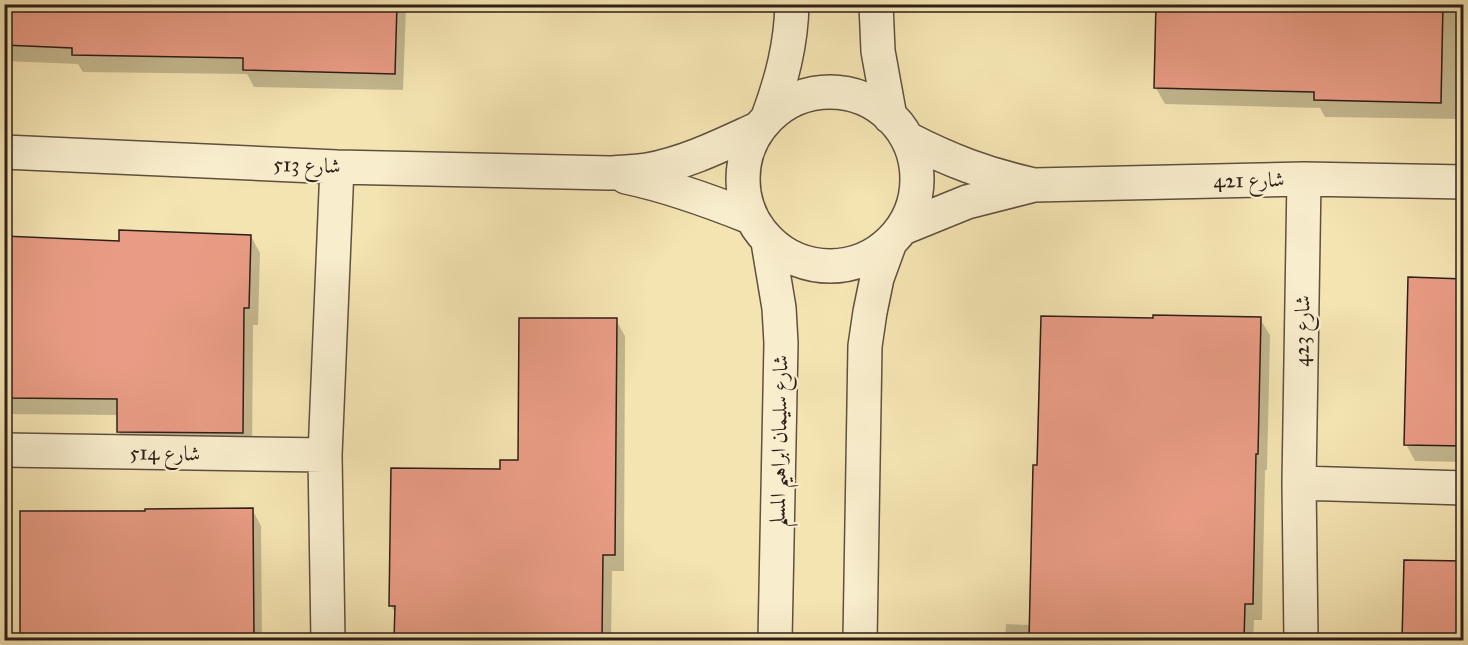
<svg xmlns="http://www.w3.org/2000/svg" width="1468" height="645" viewBox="0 0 1468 645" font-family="'IM FELL Great Primer',Amiri,serif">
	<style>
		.shadow { fill: #0003 }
		.building { fill: #e99c85; stroke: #2e1f19; stroke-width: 1.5 }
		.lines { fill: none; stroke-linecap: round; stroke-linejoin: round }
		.minor-casing { stroke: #60503f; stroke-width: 36 }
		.minor { stroke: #f8edcd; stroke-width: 33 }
		.labels { text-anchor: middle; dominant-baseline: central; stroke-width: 4.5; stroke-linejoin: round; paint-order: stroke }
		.street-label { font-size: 21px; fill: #2e1f19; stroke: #f8edcd }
	</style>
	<rect width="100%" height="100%" fill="#f4e4b2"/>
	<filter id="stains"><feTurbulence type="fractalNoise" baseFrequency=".00333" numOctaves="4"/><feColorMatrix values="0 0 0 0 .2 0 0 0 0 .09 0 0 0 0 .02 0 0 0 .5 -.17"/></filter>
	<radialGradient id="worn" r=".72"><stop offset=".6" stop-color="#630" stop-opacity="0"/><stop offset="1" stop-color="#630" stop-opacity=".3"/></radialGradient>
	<path class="shadow" d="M 4,4 L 404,4 L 406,7 L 403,90 L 254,87 L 247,74 L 83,72 L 78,64 L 4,61 Z
		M 1157,4 L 1464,4 L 1464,119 L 1325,117 L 1320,108 L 1165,104 L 1156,88 Z
		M 251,236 L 260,253 L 258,325 L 253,325 L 252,449 L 128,449 L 119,432 L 119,415 L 4,414 L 4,238 L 120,243 Z
		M 1464,280 L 1464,462 L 1415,461 L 1406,444 Z
		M 1260,319 L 1270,335 L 1267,470 L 1265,470 L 1262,620 L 1254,620 L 1253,640 L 1005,640 L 1006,624 L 1031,625 L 1039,467 Z
		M 616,320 L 625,336 L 624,571 L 612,571 L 611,640 L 396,640 L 396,615 L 391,605 L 501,470 L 520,461 Z
		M 252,509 L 261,526 L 262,640 L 22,640 L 21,512 L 146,512 Z
		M 1406,561 L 1464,563 L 1464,640 L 1404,640 Z"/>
	<path class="building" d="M 4,4 L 397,4 L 395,74 L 243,70 L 243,58 L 72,55 L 72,48 L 4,45 Z
		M 1156,4 L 1443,4 L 1441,103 L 1314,100 L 1314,92 L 1154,88 Z
		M 119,230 L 251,235 L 249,308 L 244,308 L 243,433 L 117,432 L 117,399 L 4,398 L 4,236 L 119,241 Z
		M 1408,277 L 1464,279 L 1464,446 L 1404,445 Z
		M 1153,315 L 1261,317 L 1258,454 L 1256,454 L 1253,604 L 1245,604 L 1244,640 L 1029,640 L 1033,465 L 1037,465 L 1041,316 L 1153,318 Z
		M 519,318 L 617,318 L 615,555 L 603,555 L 602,640 L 394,640 L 395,606 L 389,606 L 391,468 L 500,469 L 500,460 L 518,460 Z
		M 253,508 L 254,637 L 126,639 L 126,640 L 20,640 L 20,511 L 145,511 L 145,509 Z
		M 1404,560 L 1464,561 L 1464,640 L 1402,640 Z"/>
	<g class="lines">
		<g class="minor-casing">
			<path id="minor" d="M 876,4 L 878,51 L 890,117
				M743 179a87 87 0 1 1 174 0a87 87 0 1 1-174 0Z
				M 768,117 C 782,79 791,45 792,4
				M 908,139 C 949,160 985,174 1030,184
				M 4,152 L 337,167 L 610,173 C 622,172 635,172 647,170 C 686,163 722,145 757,129
				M 626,177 C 669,186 710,201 750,217
				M 903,228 L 967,202 L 1034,185 L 1304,179 L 1464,182
				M 768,242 L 779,308 L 781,343 L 775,640
				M 4,450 L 325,455
				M 1299,483 L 1464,488
				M 328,640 L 325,455 L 337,167
				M 860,640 L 865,346 L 870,312 L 877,278 L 889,245
				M 1301,640 L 1299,483 L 1304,179"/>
		</g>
		<use href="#minor" class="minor"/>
	</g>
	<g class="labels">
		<g class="street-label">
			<text transform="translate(307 165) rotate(2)">شارع 513</text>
			<text transform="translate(1249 180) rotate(-1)">شارع 421</text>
			<text transform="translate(1302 331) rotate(-89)">شارع 423</text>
			<text transform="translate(779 441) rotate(-89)">شارع سليمان ابراهيم المسلم</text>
			<text transform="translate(165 453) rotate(1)">شارع 514</text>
		</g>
	</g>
	<rect width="1468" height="645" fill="none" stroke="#f4e4b2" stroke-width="24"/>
	<rect x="6" y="6" width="1456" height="633" fill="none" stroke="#2e1f19" stroke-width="3"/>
	<rect x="12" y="12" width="1444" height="621" fill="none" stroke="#2e1f19" stroke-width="1.5"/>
	<rect width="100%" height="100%" filter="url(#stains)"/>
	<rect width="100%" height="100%" fill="url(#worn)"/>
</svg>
